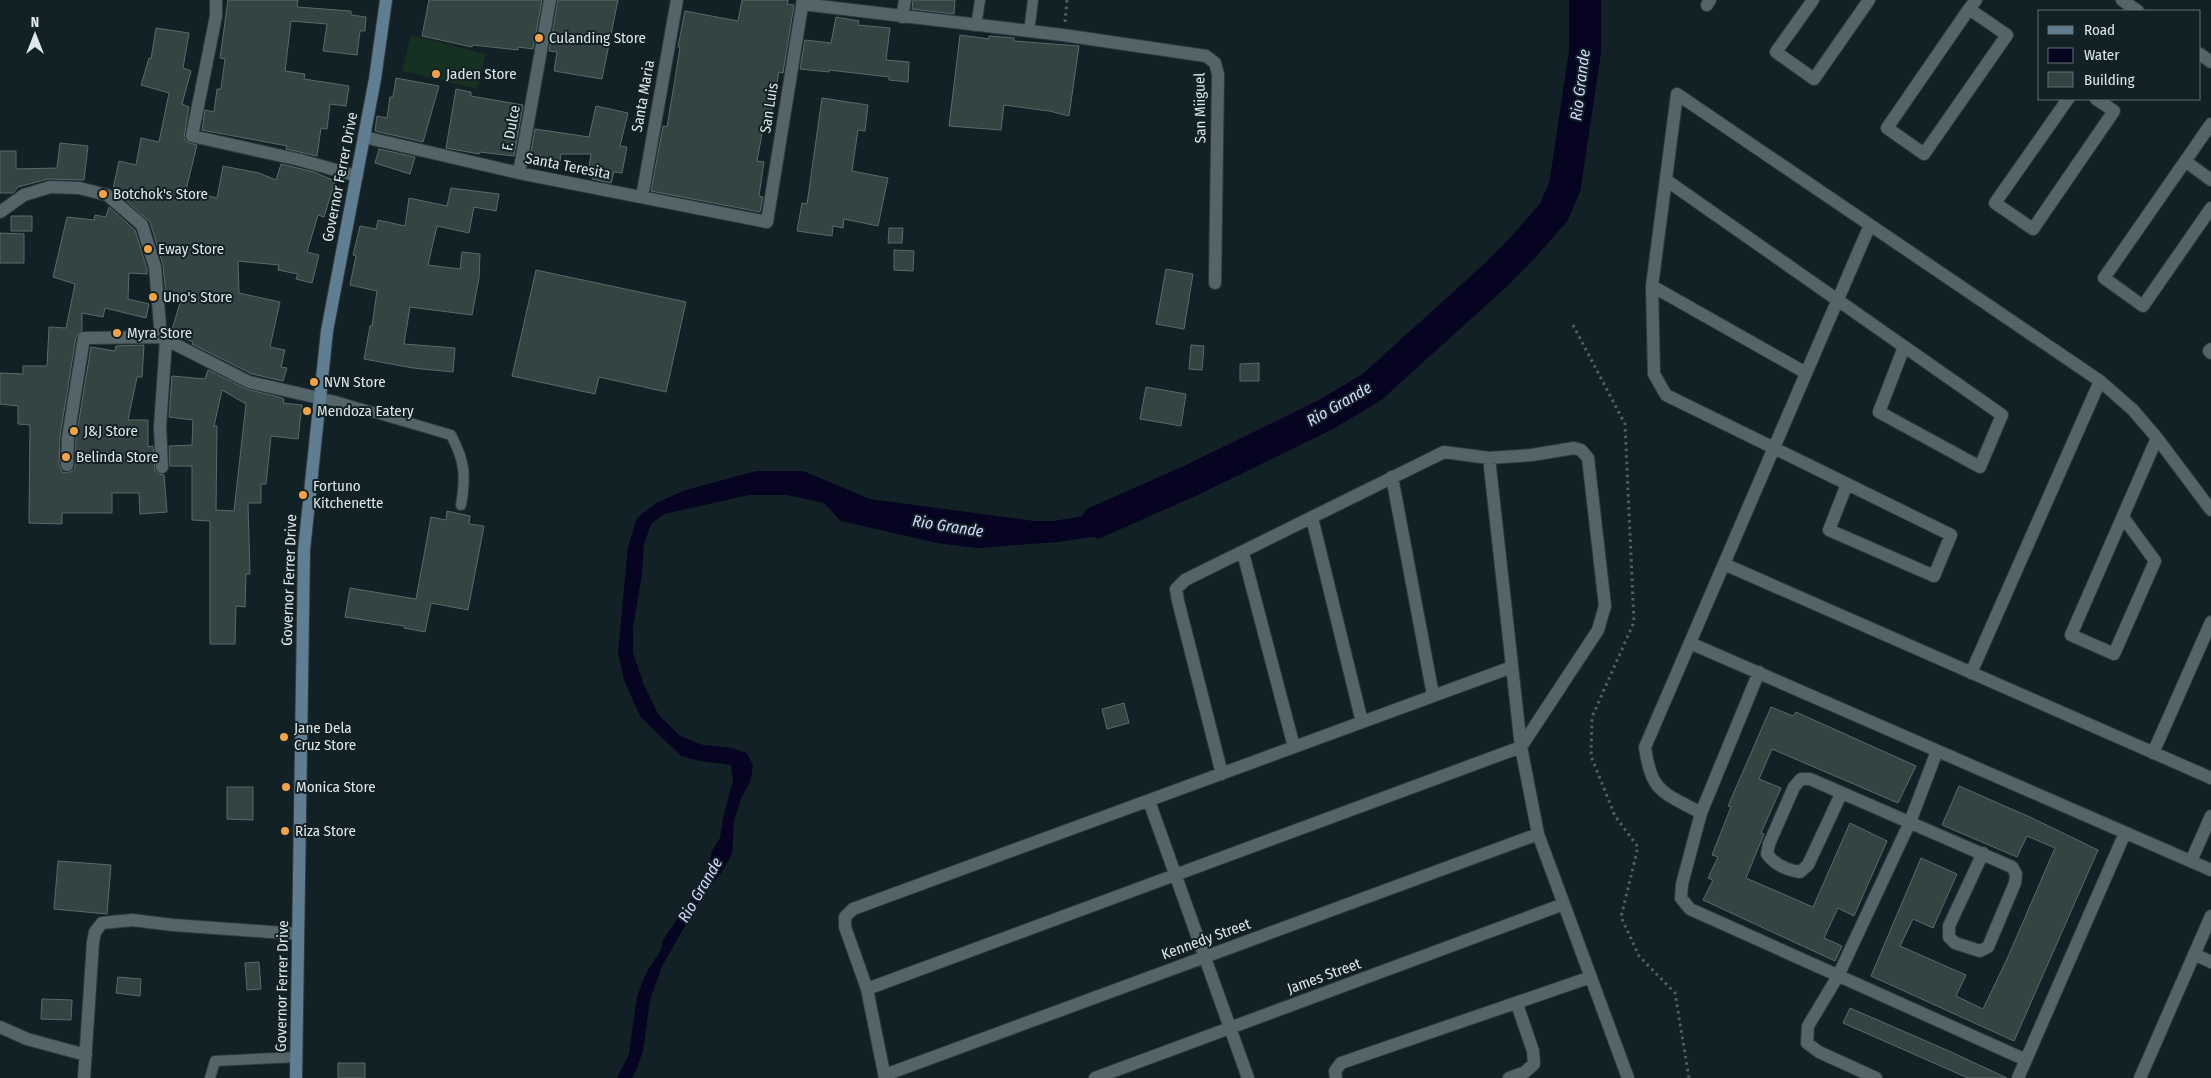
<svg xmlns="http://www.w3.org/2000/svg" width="2211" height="1078" viewBox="0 0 2211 1078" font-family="'Fira Sans Condensed',sans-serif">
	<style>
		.green { fill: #163021 }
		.water { fill: #060420 }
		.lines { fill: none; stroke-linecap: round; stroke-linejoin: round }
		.river { stroke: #060420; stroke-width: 32 }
		.building { fill: #334442; stroke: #586b69; fill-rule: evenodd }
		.service-casing { stroke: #313a3e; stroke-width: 12 }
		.minor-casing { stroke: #313a3e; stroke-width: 14 }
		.secondary-casing { stroke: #313a3e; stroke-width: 14 }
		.path { stroke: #526063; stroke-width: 3; stroke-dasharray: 2.5 4; stroke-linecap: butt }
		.service { stroke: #54656a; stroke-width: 10 }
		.minor { stroke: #54656a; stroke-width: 12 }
		.secondary { stroke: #607e92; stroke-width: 12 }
		.poi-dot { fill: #f5a345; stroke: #122125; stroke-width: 2 }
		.labels { text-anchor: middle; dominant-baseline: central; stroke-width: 4; stroke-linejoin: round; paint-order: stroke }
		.poi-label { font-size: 15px; fill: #dde6e9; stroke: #122125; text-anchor: start }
		.street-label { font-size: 15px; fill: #dde6e9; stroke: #122125 }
		.water-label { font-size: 16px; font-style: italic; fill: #d2d7ff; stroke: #122125 }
	</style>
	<rect width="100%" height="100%" fill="#122125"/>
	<path class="green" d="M 411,35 L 486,54 L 477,89 L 402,71 Z"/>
	<path class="water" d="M 756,471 L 803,471 L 870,499 L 1034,521 L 1054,521 L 1094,514 L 1133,494 L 1140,517 L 1091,537 L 1058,542 L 977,548 L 937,543 L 841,521 L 824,503 L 787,495 L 749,495 L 664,514 L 651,524 L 644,544 L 642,574 L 633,628 L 633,653 L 644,685 L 658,714 L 680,736 L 703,745 L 732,748 L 747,753 L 753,766 L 750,783 L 742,796 L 734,820 L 732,854 L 721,873 L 702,896 L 662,966 L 650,1000 L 643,1052 L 634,1075 L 632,1078 L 617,1078 L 629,1054 L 637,996 L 647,971 L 660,952 L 663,940 L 695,893 L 708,870 L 712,851 L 720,838 L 723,818 L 733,781 L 731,765 L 700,761 L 681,756 L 640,716 L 624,680 L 618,652 L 628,547 L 637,518 L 656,503 L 686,490 Z"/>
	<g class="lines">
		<path class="river" d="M 1097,522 L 1192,480 L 1325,415 L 1372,387 L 1499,272 L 1526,244 L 1554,212 L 1565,186 L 1585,52 L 1585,0"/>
	</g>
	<path class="building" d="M 228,0 L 298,0 L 297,7 L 351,11 L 351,15 L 366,17 L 365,31 L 360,31 L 357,55 L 323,51 L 327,24 L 291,21 L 285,71 L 305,74 L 304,79 L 349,86 L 346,106 L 330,104 L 327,129 L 321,128 L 317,156 L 286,149 L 287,146 L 202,130 L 205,110 L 214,112 L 217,89 L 221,89 L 225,59 L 220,58 Z
		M 429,0 L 542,0 L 533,49 L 518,47 L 518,50 L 473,45 L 472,47 L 422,36 Z
		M 558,0 L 618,0 L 602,79 L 554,71 L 557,52 L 549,51 Z
		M 742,0 L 788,0 L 787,4 L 794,5 L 783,73 L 779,72 L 769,124 L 764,123 L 757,161 L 764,162 L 759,196 L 763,197 L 760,212 L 651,191 L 663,126 L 667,127 L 675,79 L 680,47 L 678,47 L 685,11 L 738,21 Z
		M 913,0 L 955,0 L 954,14 L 912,9 Z
		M 836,17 L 859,21 L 858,25 L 890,28 L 886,60 L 909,62 L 908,82 L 889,80 L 889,77 L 829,70 L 829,72 L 800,69 L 805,40 L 831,43 Z
		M 156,28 L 189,33 L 183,68 L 191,71 L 182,104 L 189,107 L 184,138 L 187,142 L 197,145 L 186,190 L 217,198 L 223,166 L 259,173 L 276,180 L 281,164 L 314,172 L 335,181 L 324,217 L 318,215 L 307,252 L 319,255 L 312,283 L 296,279 L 298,274 L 278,270 L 279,265 L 238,261 L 239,293 L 280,302 L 270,347 L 285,350 L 281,367 L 287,368 L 283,381 L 252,374 L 192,344 L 193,342 L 171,333 L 182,296 L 166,295 L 163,265 L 150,222 L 113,189 L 119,161 L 136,165 L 141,138 L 159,142 L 169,93 L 141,85 L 149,58 L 151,59 Z
		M 960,35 L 989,39 L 989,36 L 1014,38 L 1014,41 L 1079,46 L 1069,116 L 1049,111 L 1004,105 L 1001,130 L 949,126 Z
		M 396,78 L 439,86 L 423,142 L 375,131 L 377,116 L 387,118 L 390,97 L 393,97 Z
		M 456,89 L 471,92 L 471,96 L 523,105 L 514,156 L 480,152 L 479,154 L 446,148 Z
		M 822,98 L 868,105 L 865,131 L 858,130 L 852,171 L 888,178 L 878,226 L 844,219 L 843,228 L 833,226 L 832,236 L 797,231 L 802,203 L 807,204 Z
		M 596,106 L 628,113 L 620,146 L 627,147 L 622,173 L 614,172 L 611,183 L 592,179 L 595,168 L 589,167 L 591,154 L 561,154 L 559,167 L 532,163 L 532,158 L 530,157 L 535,129 L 589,137 Z
		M 60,143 L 88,146 L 84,180 L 48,179 L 18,187 L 13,193 L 0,193 L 0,151 L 16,151 L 16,169 L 57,168 Z
		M 379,149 L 415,157 L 410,174 L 375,163 Z
		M 451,188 L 499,194 L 496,211 L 474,207 L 469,233 L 437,226 L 428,265 L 460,269 L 462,252 L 480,254 L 479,278 L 472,315 L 410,307 L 404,344 L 455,348 L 453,372 L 413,368 L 364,359 L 370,326 L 372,326 L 377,291 L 350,285 L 356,256 L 353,255 L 360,226 L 376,229 L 378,220 L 405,226 L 409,198 L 447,206 Z
		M 109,207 L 135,230 L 147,269 L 147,274 L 129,273 L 128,299 L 149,304 L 146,318 L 105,308 L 103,317 L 82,313 L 82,330 L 76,337 L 60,436 L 59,465 L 62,472 L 67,473 L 74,470 L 75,466 L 76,438 L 91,347 L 115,351 L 116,346 L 144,345 L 142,377 L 137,377 L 128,420 L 148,420 L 148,447 L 153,446 L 155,471 L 159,474 L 164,475 L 167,512 L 140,514 L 139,493 L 112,493 L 112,513 L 62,513 L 62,524 L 29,523 L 30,425 L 18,424 L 18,406 L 0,404 L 0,373 L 23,374 L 23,366 L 47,366 L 49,327 L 66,328 L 75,284 L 53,277 L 67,217 L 94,220 L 95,215 L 106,217 Z
		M 11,216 L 32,216 L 32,231 L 11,231 Z
		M 889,228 L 903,228 L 902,243 L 888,243 Z
		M 0,233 L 24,234 L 24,263 L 0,263 Z
		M 894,250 L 914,251 L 913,271 L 894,270 Z
		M 1166,269 L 1193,274 L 1184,329 L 1156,324 Z
		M 536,270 L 686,302 L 666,392 L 599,377 L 595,394 L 512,376 Z
		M 1191,345 L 1204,346 L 1202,370 L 1189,369 Z
		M 1259,363 L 1259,381 L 1240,381 L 1240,364 Z
		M 208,370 L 246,389 L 279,397 L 284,399 L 283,403 L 302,405 L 298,439 L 271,436 L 266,484 L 261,484 L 261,503 L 248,503 L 250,574 L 246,574 L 245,607 L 236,606 L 235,644 L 210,644 L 210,521 L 192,520 L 192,466 L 170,466 L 169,446 L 192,445 L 193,420 L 169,417 L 172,376 L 205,379 ZM 222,390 L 246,404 L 234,511 L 216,510 L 217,426 L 214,426 Z
		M 1146,387 L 1186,394 L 1181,426 L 1140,419 Z
		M 447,511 L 470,516 L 469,524 L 484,526 L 468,610 L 431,603 L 425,632 L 404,628 L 404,626 L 345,617 L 350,588 L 416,599 L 431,517 L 446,520 Z
		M 1124,703 L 1129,723 L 1107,729 L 1102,709 Z
		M 1771,707 L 1793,716 L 1796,712 L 1916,766 L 1898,803 L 1772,749 L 1759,779 L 1781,788 L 1761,833 L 1764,834 L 1746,878 L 1813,907 L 1850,823 L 1887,841 L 1854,916 L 1838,908 L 1824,938 L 1842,946 L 1835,961 L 1703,900 L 1713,880 L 1708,878 L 1718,857 L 1712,855 L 1731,807 L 1728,806 Z
		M 1959,786 L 2032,818 L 2098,850 L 2014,1041 L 1871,976 L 1921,858 L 1957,874 L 1933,928 L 1913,919 L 1900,946 L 1966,975 L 1956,996 L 1983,1009 L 2007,959 L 2055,848 L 2027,836 L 2017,857 L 1942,825 Z
		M 227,787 L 253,787 L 253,820 L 227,819 Z
		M 58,861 L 111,865 L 107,914 L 54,909 Z
		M 259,962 L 261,989 L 247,990 L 245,963 Z
		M 118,977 L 141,979 L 140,996 L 116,993 Z
		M 42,999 L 72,1000 L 71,1020 L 41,1019 Z
		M 1850,1008 L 1949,1051 L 2007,1078 L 1968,1078 L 1843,1023 Z
		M 338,1063 L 365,1063 L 365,1078 L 338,1078 Z"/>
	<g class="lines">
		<g class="service-casing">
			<path id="service" d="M 976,26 L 980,0
				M 1029,32 L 1033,0
				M 319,398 L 335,401 L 451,435 C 465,461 466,476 461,505
				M 210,1078 L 215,1061 L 297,1057"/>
		</g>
		<g class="minor-casing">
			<path id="minor" d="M 216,0 L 216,16 L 192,136 L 300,160 L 357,176
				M 1813,0 L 1776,52 L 1814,79 L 1869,0
				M 2122,0 L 2138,11
				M 802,4 L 1063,35 L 1206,56 L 1215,63 L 1218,74 L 1215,283
				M 1707,5 L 1710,0
				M 1969,9 L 2007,35 L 1924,154 L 1887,128 L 1969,9 L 1976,0
				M 902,17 L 905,0
				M 2200,54 L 2211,62
				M 2068,99 L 1995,203 L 2033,229 L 2114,111 L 2096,99
				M 2211,124 L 2104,278 L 2143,306 L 2211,208
				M 364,137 L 519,173 L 767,222 L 803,0
				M 2185,161 L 2211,180
				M 519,173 L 550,0
				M 1666,180 L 2002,415 L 1980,467 L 1879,412 L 1904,347
				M 642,197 L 677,0
				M 0,212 L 24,195 L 50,187 L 79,188 L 107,195 L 126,211 L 142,225 L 155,267 L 161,337 L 249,382 L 319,398
				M 1652,286 L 1806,373
				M 2211,349 L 2209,351 L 2211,353
				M 1489,458 L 1521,747 L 1538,834 L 1628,1078
				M 67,465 L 68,437 L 84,338 L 161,337
				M 162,467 L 160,427 L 166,340
				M 1392,477 L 1433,695
				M 1847,484 L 1829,530 L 1934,576 L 1951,535 L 1666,395 L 1654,374 L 1652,286 L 1677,94 L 2100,381 L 2133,410 L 2157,438 L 2211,510
				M 2123,517 L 2155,561 L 2114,654 L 2071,635 L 2157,438
				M 1312,518 L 1362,722
				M 1243,553 L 1294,747
				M 1724,564 L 2211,778
				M 1690,643 L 2211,870
				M 1759,672 L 1701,813 L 1682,884 L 1681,898 L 1690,909 L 2026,1060
				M 1971,673 L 2100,381
				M 2153,753 L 2211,622
				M 1841,794 L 1808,865 L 1800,872 C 1787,870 1775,865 1767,854 L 1769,844 L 1794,787 L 1801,779 L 1810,779 L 2012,867 L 2016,874 L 2015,883 L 1988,947 L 1980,951 L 1955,943 L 1949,937 L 1949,926 L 1983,853
				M 1149,801 L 1248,1078
				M 1701,813 C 1663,792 1651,793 1645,747 L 1870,225
				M 2191,861 L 2211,816
				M 2194,954 L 2211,962
				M 867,989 L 1521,747 L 1598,630 L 1605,606 L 1588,458 L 1581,450 L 1574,448 L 1532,455 L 1489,458 L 1444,452 L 1185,580 L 1176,589 L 1178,601 L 1222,774
				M 0,1027 L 27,1039 L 86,1055
				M 885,1075 L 1538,834
				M 84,1078 L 93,942 L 95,932 L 102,923 L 132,920 L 173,925 L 298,934
				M 885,1078 L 867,989 L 845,927 L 845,917 L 853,909 L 1512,667
				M 1095,1078 L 1564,904
				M 1336,1078 L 1335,1071 L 1341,1063 L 1591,977
				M 1509,1078 L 1525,1072 L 1534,1064 L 1533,1051 L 1517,1004
				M 1876,1078 L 1819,1052 L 1807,1043 L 1808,1026 L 1838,976 L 1910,822 L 1937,751
				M 2018,1078 L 2125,833
				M 2140,1078 L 2211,916"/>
		</g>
		<g class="secondary-casing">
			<path id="secondary" d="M 296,1078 L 304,550 L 327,331 L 375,79 L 386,0"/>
		</g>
		<path class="path" d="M 1065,22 L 1067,0
			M 1573,325 L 1625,424 L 1634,622 L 1592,717 L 1591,756 L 1615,816 L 1638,847 L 1621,917 L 1639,956 L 1675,993 L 1689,1078"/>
		<use href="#service" class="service"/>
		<use href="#minor" class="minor"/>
		<use href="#secondary" class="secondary"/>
	</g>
	<g class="poi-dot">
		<circle cx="539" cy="38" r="5"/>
		<circle cx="436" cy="74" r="5"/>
		<circle cx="103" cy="194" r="5"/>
		<circle cx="148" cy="249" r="5"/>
		<circle cx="153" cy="297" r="5"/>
		<circle cx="117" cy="333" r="5"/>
		<circle cx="314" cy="382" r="5"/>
		<circle cx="307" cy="411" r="5"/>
		<circle cx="74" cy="431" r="5"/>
		<circle cx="66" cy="457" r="5"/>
		<circle cx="303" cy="495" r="5"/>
		<circle cx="284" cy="737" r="5"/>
		<circle cx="286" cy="787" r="5"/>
		<circle cx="285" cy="831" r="5"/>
	</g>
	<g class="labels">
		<g class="poi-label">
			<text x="549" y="38">Culanding Store</text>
			<text x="446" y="74">Jaden Store</text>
			<text x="113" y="194">Botchok's Store</text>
			<text x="158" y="249">Eway Store</text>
			<text x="163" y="297">Uno's Store</text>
			<text x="127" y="333">Myra Store</text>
			<text x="324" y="382">NVN Store</text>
			<text x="317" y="411">Mendoza Eatery</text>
			<text x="84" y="431">J&amp;J Store</text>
			<text x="76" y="457">Belinda Store</text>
			<text x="313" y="486">Fortuno<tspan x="313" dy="17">Kitchenette</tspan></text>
			<text x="294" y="728">Jane Dela<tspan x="294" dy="17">Cruz Store</tspan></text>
			<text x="296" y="787">Monica Store</text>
			<text x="295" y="831">Riza Store</text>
		</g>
		<g class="street-label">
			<text transform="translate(643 96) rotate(-80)">Santa Maria</text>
			<text transform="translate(769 108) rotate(-81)">San Luis</text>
			<text transform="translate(1200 108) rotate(-91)">San Miiguel</text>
			<text transform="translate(511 128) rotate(-80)">F. Dulce</text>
			<text transform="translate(568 166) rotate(11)">Santa Teresita</text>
			<text transform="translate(340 177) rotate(-79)">Governor Ferrer Drive</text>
			<text transform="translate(289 580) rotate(-88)">Governor Ferrer Drive</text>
			<text transform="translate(1206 939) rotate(-20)">Kennedy Street</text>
			<text transform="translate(1324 976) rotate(-20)">James Street</text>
			<text transform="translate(282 986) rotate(-89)">Governor Ferrer Drive</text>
		</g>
		<g class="water-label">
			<text transform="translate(1580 85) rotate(-83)">Rio Grande</text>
			<text transform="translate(1339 404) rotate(-30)">Rio Grande</text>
			<text transform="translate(948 526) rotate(9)">Rio Grande</text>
			<text transform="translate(700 890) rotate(-60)">Rio Grande</text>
		</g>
	</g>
	<rect x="2038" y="10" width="162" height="90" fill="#122125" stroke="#637073"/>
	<rect x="2048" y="26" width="25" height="8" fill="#607e92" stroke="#637073"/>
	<text x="2084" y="35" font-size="15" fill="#dde6e9">Road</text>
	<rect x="2048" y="48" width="25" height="15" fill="#060420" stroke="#637073"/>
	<text x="2084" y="60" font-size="15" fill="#dde6e9">Water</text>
	<rect x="2048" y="72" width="25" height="15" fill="#334442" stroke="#637073"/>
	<text x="2084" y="85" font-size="15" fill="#dde6e9">Building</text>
	<g transform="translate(35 35)" stroke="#122125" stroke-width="4" paint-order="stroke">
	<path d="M0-4L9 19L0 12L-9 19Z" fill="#dde6e9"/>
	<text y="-8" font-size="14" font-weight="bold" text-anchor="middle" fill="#dde6e9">N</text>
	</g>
</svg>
